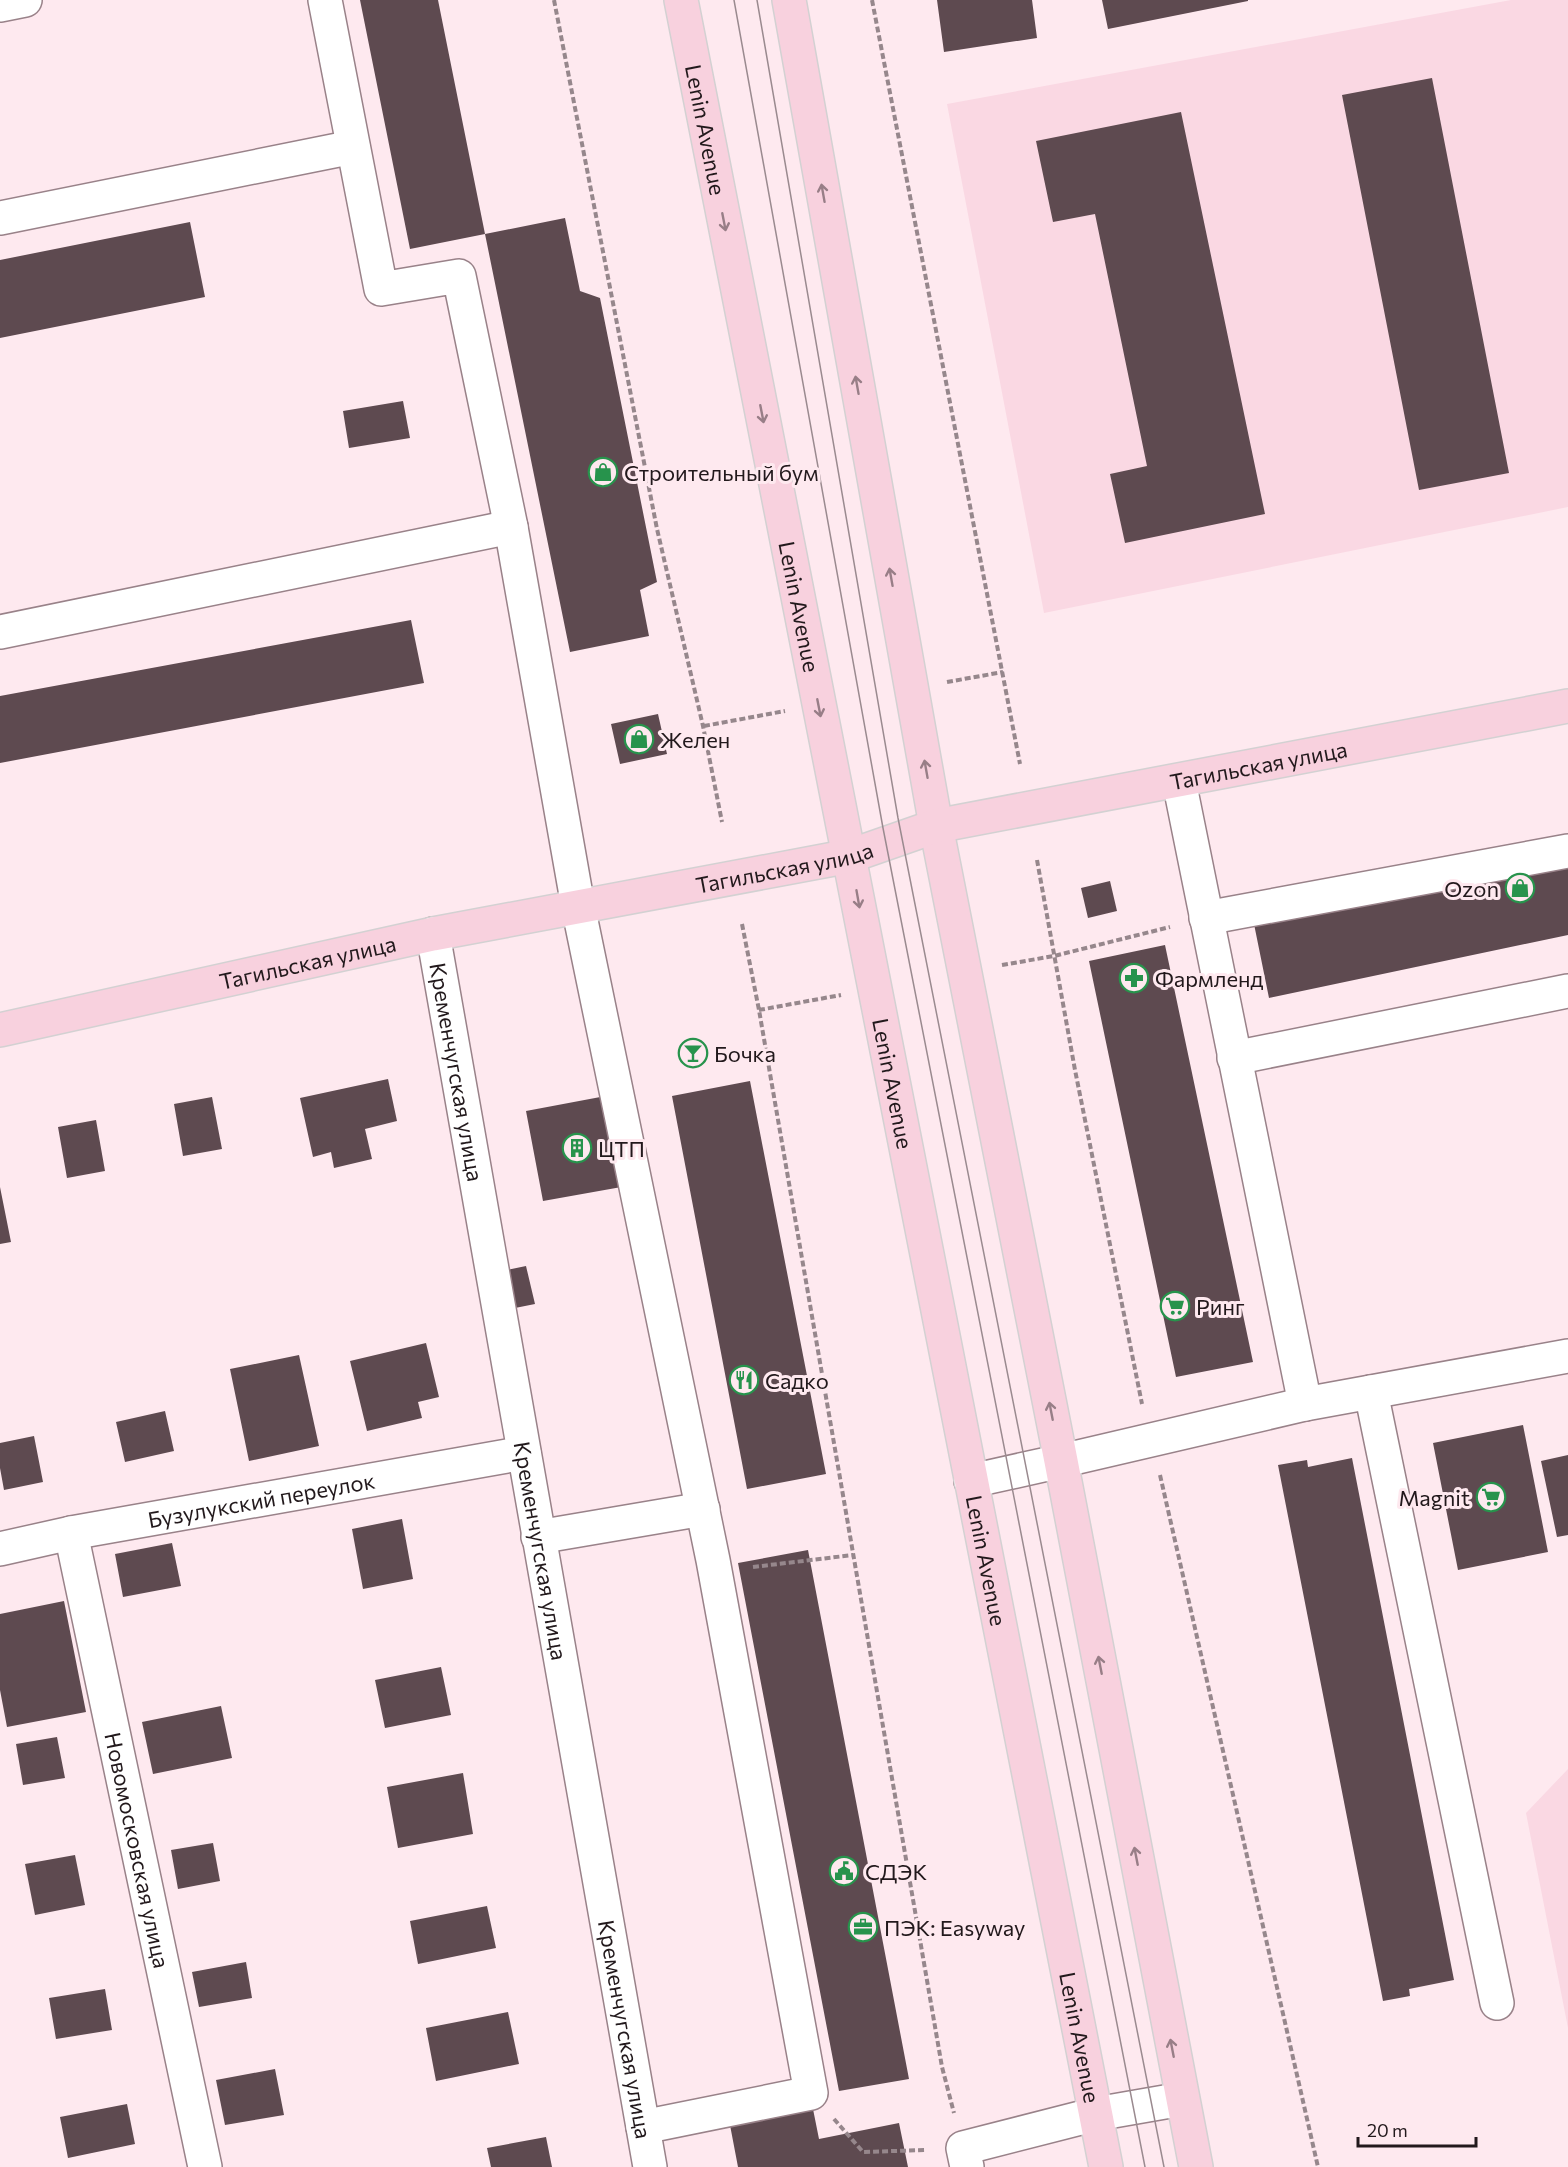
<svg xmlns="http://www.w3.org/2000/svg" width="1568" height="2167" viewBox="0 0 1568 2167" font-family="Commissioner,sans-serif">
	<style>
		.built { fill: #fad8e3 }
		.building { fill: #5e4a50 }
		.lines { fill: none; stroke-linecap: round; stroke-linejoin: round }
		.minor-casing { stroke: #998289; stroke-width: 36 }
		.major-casing { stroke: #d3d1d2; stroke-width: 36 }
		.path { stroke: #96878c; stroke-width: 4; stroke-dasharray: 6 3; stroke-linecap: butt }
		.minor { stroke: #fff; stroke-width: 33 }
		.major { stroke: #f8d1de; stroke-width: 33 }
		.tram { stroke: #9a8a8f; stroke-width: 1.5 }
		.oneway { stroke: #987e87 }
		.labels { text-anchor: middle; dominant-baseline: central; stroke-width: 6; stroke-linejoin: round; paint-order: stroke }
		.street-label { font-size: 22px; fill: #22191c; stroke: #fee9ef }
		.poi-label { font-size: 22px; fill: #22191c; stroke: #fee9ef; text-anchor: start }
	</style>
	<rect width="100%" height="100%" fill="#fee9ef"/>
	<path class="built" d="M 1511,0 L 1568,0 L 1568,507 L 1044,613 L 947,104 Z
		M 1568,1769 L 1568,2028 L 1526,1813 Z"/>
	<path class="building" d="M 360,0 L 438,0 L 485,234 L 410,249 Z
		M 937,0 L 1032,0 L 1037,38 L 944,52 Z
		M 1102,0 L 1248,0 L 1248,1 L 1108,29 Z
		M 1432,78 L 1509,473 L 1419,490 L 1342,95 Z
		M 1181,112 L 1265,514 L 1125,543 L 1110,474 L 1147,466 L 1095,214 L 1053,222 L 1036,141 Z
		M 565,218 L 580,291 L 600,298 L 657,582 L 640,590 L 649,636 L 570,652 L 485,234 Z
		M 190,222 L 205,297 L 0,338 L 0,260 Z
		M 403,401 L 410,438 L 349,448 L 343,411 Z
		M 411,620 L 424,683 L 0,763 L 0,696 Z
		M 658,714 L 667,754 L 620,764 L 611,724 Z
		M 1568,858 L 1568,935 L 1269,998 L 1254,924 Z
		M 1110,881 L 1117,911 L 1088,918 L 1081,888 Z
		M 1165,945 L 1253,1362 L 1176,1377 L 1089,961 Z
		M 388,1079 L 397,1121 L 365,1129 L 372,1159 L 334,1168 L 331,1152 L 313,1157 L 300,1098 Z
		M 750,1081 L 826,1474 L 747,1489 L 672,1096 Z
		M 611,1095 L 627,1186 L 543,1201 L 526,1111 Z
		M 212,1097 L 222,1149 L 183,1156 L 174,1104 Z
		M 96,1120 L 105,1171 L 67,1178 L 58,1127 Z
		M 0,1187 L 11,1242 L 0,1244 Z
		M 526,1266 L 535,1304 L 515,1308 L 507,1270 Z
		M 426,1343 L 439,1397 L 418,1402 L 422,1418 L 367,1431 L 350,1361 Z
		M 299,1355 L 319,1446 L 249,1461 L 230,1369 Z
		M 165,1411 L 174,1451 L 125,1462 L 116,1422 Z
		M 1523,1425 L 1548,1552 L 1458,1570 L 1433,1443 Z
		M 34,1436 L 43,1482 L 4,1490 L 0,1468 L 0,1443 Z
		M 1568,1455 L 1568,1535 L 1557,1537 L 1541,1461 Z
		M 1352,1458 L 1454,1980 L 1409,1989 L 1410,1996 L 1383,2001 L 1278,1465 L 1307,1460 L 1308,1467 Z
		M 402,1519 L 413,1579 L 363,1589 L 352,1529 Z
		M 172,1543 L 181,1586 L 123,1597 L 115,1554 Z
		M 808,1550 L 909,2079 L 839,2091 L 738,1563 Z
		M 64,1601 L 86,1712 L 7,1727 L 0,1690 L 0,1614 Z
		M 441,1667 L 451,1715 L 385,1728 L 375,1680 Z
		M 221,1706 L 232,1758 L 153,1774 L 142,1722 Z
		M 57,1737 L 65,1778 L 23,1785 L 16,1744 Z
		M 463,1773 L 473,1834 L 398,1848 L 387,1787 Z
		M 213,1843 L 220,1881 L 178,1889 L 171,1850 Z
		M 75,1855 L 85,1905 L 35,1915 L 25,1864 Z
		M 487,1906 L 496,1948 L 418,1964 L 410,1921 Z
		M 246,1962 L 252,1998 L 199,2007 L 192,1972 Z
		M 105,1989 L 112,2030 L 56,2039 L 49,1998 Z
		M 508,2012 L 519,2064 L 436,2081 L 426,2028 Z
		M 275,2069 L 284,2115 L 225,2125 L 216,2080 Z
		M 127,2104 L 135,2144 L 68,2158 L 60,2117 Z
		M 813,2109 L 819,2139 L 899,2123 L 908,2167 L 738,2167 L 730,2125 Z
		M 546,2137 L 552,2167 L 491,2167 L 487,2148 Z"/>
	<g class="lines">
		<g class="minor-casing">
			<g id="minor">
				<path d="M 325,0 L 381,289 L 459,276 L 511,527 L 578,906 L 713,1560 L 811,2093 L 643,2127"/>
				<path d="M 0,5 L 25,0"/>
				<path d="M 0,218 L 353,147"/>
				<path d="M 0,632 L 511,527"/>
				<path d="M 1179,781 L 1305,1404"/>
				<path d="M 1206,918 L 1568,851"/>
				<path id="s1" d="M 433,934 L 650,2167"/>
				<path d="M 1234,1058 L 1568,991"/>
				<path d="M 1371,1392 L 1497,2003"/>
				<path d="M 971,1481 L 1061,1461 L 1305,1404 L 1568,1356"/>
				<path id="s2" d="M 71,1533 L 205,2167"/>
				<path d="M 538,1537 L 703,1509"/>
				<path id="s3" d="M 0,1549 L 71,1533 L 524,1453"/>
				<path d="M 967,2167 L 963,2148 L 1096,2114 L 1182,2099"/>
			</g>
		</g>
		<g class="major-casing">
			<g id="major">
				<path id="s4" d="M 681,0 L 1106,2167"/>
				<path d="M 789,0 L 936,826 L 1061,1461 L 1196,2167"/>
				<path id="s5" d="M 0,1030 L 433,934 L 850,856 L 936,826 L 1568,706"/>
			</g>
		</g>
		<path class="path" d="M 554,0 L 657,529 L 703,726 L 722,822
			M 872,0 L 1020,764
			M 947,682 L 1003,672
			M 704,726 L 785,711
			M 1037,860 L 1075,1070 L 1142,1404
			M 742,924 L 759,1010 L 942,2067 L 954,2113
			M 1002,965 L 1054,956 L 1170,927
			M 759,1010 L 841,995
			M 1160,1475 L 1318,2167
			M 753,1567 L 853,1555
			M 834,2119 L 863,2152 L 926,2150"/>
		<use href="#minor" class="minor"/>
		<use href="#major" class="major"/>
		<path class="tram" d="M 734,0 L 883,828 L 1145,2167
			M 757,0 L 898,818 L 1164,2167"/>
	</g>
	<defs><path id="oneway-shaft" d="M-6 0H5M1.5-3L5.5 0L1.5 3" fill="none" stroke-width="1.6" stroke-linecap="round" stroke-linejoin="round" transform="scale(1.5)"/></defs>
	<g class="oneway">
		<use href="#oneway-shaft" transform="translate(823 193) rotate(-100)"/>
		<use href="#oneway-shaft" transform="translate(724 222) rotate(79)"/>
		<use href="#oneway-shaft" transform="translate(857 385) rotate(-100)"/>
		<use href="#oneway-shaft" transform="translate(762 414) rotate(79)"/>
		<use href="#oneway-shaft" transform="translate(891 577) rotate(-100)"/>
		<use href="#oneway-shaft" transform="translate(819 708) rotate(79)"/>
		<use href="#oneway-shaft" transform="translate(926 769) rotate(-100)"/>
		<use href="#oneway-shaft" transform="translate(858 899) rotate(80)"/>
		<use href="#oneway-shaft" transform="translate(1051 1411) rotate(-101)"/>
		<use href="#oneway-shaft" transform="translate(1100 1665) rotate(-101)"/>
		<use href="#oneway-shaft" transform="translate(1136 1856) rotate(-101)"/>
		<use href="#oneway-shaft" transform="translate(1172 2048) rotate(-101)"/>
	</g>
	<defs>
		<g id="shop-ring" transform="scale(1.5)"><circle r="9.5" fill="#fee9ef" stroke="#27934c" stroke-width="1.5"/><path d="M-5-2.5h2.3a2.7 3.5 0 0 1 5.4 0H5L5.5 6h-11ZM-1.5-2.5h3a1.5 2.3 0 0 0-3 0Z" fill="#27934c"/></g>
		<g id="pharmacy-ring" transform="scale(1.5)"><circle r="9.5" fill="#fee9ef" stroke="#27934c" stroke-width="1.5"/><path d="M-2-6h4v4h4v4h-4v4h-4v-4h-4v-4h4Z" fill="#27934c"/></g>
		<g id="bar-ring" transform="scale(1.5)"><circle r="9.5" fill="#fee9ef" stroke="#27934c" stroke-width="1.5"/><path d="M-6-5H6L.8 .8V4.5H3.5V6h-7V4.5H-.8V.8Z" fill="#27934c"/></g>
		<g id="building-ring" transform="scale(1.5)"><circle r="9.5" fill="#fee9ef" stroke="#27934c" stroke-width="1.5"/><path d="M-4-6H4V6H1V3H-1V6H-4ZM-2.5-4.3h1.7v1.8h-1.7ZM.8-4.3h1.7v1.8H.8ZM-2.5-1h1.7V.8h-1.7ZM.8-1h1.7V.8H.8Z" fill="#27934c"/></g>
		<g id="supermarket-ring" transform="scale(1.5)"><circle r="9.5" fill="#fee9ef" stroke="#27934c" stroke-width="1.5"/><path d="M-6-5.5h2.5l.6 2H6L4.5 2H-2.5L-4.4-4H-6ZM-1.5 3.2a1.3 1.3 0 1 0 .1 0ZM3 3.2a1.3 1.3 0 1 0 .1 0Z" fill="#27934c"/></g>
		<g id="restaurant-ring" transform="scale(1.5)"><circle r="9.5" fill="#fee9ef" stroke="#27934c" stroke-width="1.5"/><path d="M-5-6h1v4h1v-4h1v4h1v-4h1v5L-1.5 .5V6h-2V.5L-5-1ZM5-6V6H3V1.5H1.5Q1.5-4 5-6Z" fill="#27934c"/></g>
		<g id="civic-ring" transform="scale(1.5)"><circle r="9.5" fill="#fee9ef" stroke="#27934c" stroke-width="1.5"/><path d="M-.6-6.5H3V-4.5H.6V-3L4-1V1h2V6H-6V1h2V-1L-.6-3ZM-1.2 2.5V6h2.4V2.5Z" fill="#27934c"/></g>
		<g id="office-ring" transform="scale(1.5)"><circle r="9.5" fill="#fee9ef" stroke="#27934c" stroke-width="1.5"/><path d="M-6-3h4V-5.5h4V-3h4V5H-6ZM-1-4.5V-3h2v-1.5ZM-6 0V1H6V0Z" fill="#27934c"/></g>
	</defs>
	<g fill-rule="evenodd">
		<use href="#shop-ring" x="603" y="472"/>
		<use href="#shop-ring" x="639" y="739"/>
		<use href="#shop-ring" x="1520" y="888"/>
		<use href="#pharmacy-ring" x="1134" y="978"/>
		<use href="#bar-ring" x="693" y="1053"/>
		<use href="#building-ring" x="577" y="1148"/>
		<use href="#supermarket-ring" x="1175" y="1306"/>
		<use href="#restaurant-ring" x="744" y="1380"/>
		<use href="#supermarket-ring" x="1491" y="1497"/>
		<use href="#civic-ring" x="844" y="1871"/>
		<use href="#office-ring" x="863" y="1927"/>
	</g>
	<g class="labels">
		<g class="street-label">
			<text stroke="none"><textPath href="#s4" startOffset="132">Lenin Avenue</textPath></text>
			<text stroke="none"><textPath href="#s4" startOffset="618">Lenin Avenue</textPath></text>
			<text stroke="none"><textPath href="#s5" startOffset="1287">Тагильская улица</textPath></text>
			<text stroke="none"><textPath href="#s5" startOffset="801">Тагильская улица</textPath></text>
			<text stroke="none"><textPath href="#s5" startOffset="315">Тагильская улица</textPath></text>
			<text stroke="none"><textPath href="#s1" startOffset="140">Кременчугская улица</textPath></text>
			<text stroke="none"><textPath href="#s4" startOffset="1104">Lenin Avenue</textPath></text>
			<text stroke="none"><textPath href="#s3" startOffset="266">Бузулукский переулок</textPath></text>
			<text stroke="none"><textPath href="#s1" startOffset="626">Кременчугская улица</textPath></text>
			<text stroke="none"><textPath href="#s4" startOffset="1590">Lenin Avenue</textPath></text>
			<text stroke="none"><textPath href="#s2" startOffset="324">Новомосковская улица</textPath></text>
			<text stroke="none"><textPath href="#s1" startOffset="1112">Кременчугская улица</textPath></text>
			<text stroke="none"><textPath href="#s4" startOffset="2076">Lenin Avenue</textPath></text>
		</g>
		<g class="poi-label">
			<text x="624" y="472">Строительный бум</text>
			<text x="660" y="739">Желен</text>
			<text x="1499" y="888" text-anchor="end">Ozon</text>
			<text x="1155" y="978">Фармленд</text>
			<text x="714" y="1053">Бочка</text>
			<text x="598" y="1148">ЦТП</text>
			<text x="1196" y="1306">Ринг</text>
			<text x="765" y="1380">Садко</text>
			<text x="1470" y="1497" text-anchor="end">Magnit</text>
			<text x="865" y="1871">СДЭК</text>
			<text x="884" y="1927">ПЭК: Easyway</text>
		</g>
	</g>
	<path d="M1358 2137v9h118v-9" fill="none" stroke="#22191c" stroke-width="3"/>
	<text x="1367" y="2137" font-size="18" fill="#22191c" stroke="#fee9ef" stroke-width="4.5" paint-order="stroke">20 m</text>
</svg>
